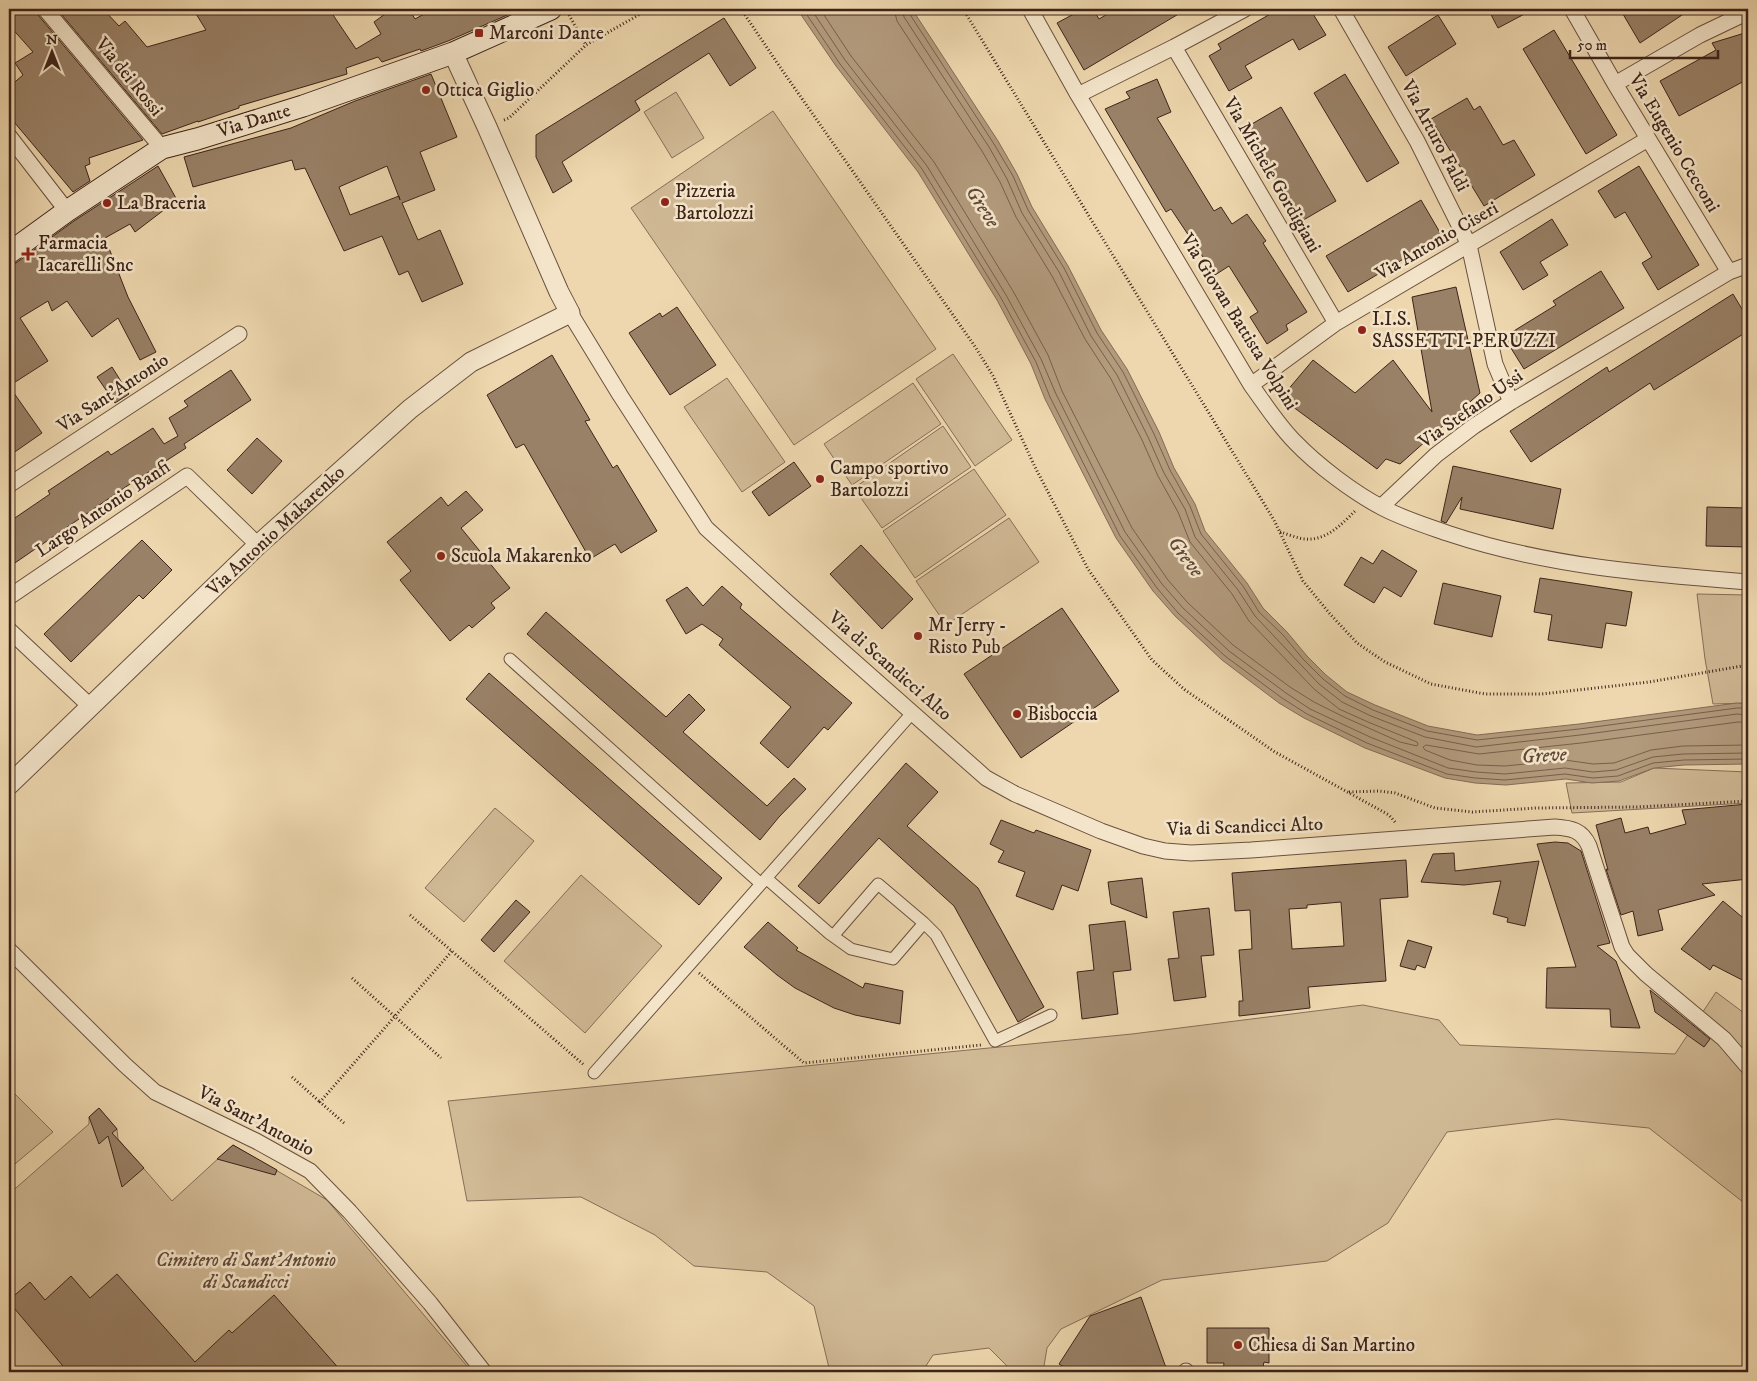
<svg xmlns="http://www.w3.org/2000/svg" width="1757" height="1381" viewBox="0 0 1757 1381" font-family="'IM FELL DW Pica',serif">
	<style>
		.green { fill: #d0b995; stroke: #866e58 }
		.water { fill: #b29a7c; stroke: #836b55 }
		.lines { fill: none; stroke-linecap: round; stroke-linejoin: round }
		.shore { stroke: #785f4b; stroke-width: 1 }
		.building { fill: #998167; stroke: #3d241a; fill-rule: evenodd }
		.pedestrian-casing { stroke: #69513f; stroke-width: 13 }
		.minor-casing { stroke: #69513f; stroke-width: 17 }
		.tertiary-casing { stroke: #69513f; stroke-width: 21 }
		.secondary-casing { stroke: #3d241a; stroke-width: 23 }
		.path { stroke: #3d241a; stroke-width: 3; stroke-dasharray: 1 2.5; stroke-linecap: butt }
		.pedestrian { stroke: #f4e5ca; stroke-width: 11 }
		.minor { stroke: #f4e5ca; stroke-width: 15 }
		.tertiary { stroke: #f4e5ca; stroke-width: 19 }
		.secondary { stroke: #f4e5ca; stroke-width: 21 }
		.poi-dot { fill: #8f2418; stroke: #f4e5ca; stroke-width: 2 }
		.labels { text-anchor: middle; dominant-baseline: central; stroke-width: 5; stroke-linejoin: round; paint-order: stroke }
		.poi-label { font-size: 19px; fill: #3d241a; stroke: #f4e5ca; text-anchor: start }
		.street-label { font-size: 19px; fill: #3d241a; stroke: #f4e5ca }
		.park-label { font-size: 19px; font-style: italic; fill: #624939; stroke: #f4e5ca }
		.water-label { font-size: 20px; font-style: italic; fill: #604737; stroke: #f4e5ca }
	</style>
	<rect width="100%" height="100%" fill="#eed7ae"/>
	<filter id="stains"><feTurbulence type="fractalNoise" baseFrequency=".004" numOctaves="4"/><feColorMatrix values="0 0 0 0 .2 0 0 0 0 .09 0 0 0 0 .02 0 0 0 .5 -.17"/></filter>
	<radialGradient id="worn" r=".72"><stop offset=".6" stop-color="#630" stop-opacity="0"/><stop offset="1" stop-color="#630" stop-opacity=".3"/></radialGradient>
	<path class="green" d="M 676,92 L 704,138 L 672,158 L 644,112 Z
		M 773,111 L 936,349 L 794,445 L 631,208 Z
		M 953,354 L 1012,440 L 975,466 L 916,379 Z
		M 727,378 L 785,462 L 742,492 L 684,407 Z
		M 913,383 L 941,424 L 852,485 L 824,444 Z
		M 943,426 L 971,467 L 882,528 L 854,488 Z
		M 974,469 L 1006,515 L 915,578 L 883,531 Z
		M 1009,518 L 1039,562 L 946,625 L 916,581 Z
		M 1697,594 L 1748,595 L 1748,703 L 1713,704 L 1705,659 Z
		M 1654,768 L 1748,772 L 1748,803 L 1572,813 L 1566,783 L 1621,782 Z
		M 495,808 L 534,841 L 464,922 L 425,888 Z
		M 581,875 L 662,946 L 585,1033 L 504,961 Z
		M 1716,992 L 1748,1016 L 1748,1206 L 1649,1128 L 1557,1119 L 1447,1132 L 1388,1223 L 1327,1261 L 1162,1280 L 1061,1329 L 1047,1348 L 1043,1372 L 1012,1372 L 1010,1369 L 989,1348 L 933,1355 L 922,1372 L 830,1372 L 814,1306 L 767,1272 L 694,1266 L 655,1235 L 581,1197 L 467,1201 L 448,1101 L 1132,1034 L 1363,1005 L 1439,1020 L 1460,1045 L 1675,1054 Z
		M 9,1088 L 53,1132 L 9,1169 Z
		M 99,1108 L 117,1129 L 118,1139 L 172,1201 L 233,1145 L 327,1200 L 472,1372 L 9,1372 L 9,1194 L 89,1124 L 89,1117 Z"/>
	<path class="water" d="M 797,9 L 912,9 L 998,141 L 1017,174 L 1032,207 L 1068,266 L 1101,330 L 1127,369 L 1159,432 L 1174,468 L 1195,504 L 1205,531 L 1247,583 L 1263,608 L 1287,632 L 1307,656 L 1326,675 L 1347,692 L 1375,705 L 1428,726 L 1477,735 L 1579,724 L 1737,703 L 1748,704 L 1748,764 L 1684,765 L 1654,768 L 1619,781 L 1592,783 L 1566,779 L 1506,785 L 1475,783 L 1445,778 L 1365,748 L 1304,718 L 1279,703 L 1222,660 L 1175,616 L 1153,591 L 1116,538 L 1045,399 L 1031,364 L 997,300 L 918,172 L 836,66 Z"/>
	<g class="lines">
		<path class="shore" d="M 803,9 L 840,64 L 922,169 L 1001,298 L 1036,362 L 1050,397 L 1120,536 L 1157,588 L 1178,613 L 1225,656 L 1282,698 L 1307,714 L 1367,743 L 1447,774 L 1475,778 L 1505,780 L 1565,774 L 1593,778 L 1618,776 L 1653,763 L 1684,760 L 1748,759
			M 811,9 L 845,60 L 927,166 L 1006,295 L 1041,359 L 1056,394 L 1125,532 L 1162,584 L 1183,608 L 1229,651 L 1286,693 L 1310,709 L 1370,737 L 1448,768 L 1476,772 L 1505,774 L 1565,768 L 1593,772 L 1616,770 L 1653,757 L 1683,754 L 1748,753
			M 820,9 L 851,56 L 934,162 L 1013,291 L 1048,355 L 1062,391 L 1132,528 L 1168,580 L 1188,603 L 1233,645 L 1290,687 L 1314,702 L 1344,717 L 1400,742 L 1417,746 L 1418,744 L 1417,742 L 1368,722 L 1339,709 L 1314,689 L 1249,621 L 1232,594 L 1190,542 L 1178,512 L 1158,476 L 1142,440 L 1111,379 L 1085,339 L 1052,276 L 1016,217 L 1000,182 L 982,151 L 897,21 L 894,9
			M 902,9 L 904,17 L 989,147 L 1007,179 L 1022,213 L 1059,272 L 1091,336 L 1117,375 L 1148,437 L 1164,473 L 1185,509 L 1195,537 L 1238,590 L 1255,616 L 1319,684 L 1342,702 L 1371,716 L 1425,737 L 1476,747 L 1580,735 L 1737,714 L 1748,715
			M 908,9 L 909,13 L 994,144 L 1013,176 L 1028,210 L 1064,268 L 1097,333 L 1123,372 L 1154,434 L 1170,470 L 1190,506 L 1201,534 L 1243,586 L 1259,612 L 1283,635 L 1303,659 L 1323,679 L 1345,696 L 1373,710 L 1427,731 L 1477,740 L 1579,729 L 1737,708 L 1748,708
			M 1748,722 L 1738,722 L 1581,743 L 1479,754 L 1426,745 L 1423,747 L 1425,750 L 1450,760 L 1477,765 L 1505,766 L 1565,760 L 1593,764 L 1614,763 L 1651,750 L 1683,746 L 1748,745"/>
	</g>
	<path class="building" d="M 9,9 L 36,9 L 38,15 L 143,140 L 89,158 L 90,164 L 85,166 L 90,181 L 73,192 L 9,116 L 9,87 L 23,75 L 15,63 L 33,52 L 9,25 Z
		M 57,9 L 103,9 L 119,26 L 125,21 L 147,47 L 206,30 L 193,9 L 329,9 L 356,49 L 381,34 L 374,22 L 392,9 L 409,9 L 415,19 L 433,9 L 521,9 L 448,41 L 421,51 L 420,49 L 382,62 L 378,57 L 346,68 L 347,74 L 239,106 L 239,108 L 198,122 L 198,121 L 162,134 Z
		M 1083,9 L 1093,9 L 1099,19 L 1116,9 L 1187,9 L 1084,70 L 1057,23 Z
		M 1279,9 L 1310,9 L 1326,35 L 1299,50 L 1293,39 L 1245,66 L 1252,78 L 1229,91 L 1209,56 L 1221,49 L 1218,44 Z
		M 1488,9 L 1534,9 L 1498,28 Z
		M 1620,9 L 1691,9 L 1640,43 Z
		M 1438,15 L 1456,44 L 1406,76 L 1388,47 Z
		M 724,18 L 756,68 L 730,86 L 709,53 L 635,101 L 640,110 L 562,162 L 572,181 L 553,193 L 536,157 L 536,135 Z
		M 1554,30 L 1617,135 L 1586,154 L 1523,49 Z
		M 1748,32 L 1748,79 L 1679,116 L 1660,81 L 1716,50 L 1712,43 Z
		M 431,74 L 457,137 L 420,152 L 435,190 L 402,203 L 418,240 L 440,230 L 463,284 L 422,302 L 408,271 L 399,275 L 382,236 L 344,251 L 305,168 L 295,170 L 292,160 L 193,187 L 184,157 L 291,128 L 355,101 ZM 387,166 L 400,200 L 399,196 L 350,215 L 339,187 Z
		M 1345,74 L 1399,163 L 1367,182 L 1314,93 Z
		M 1157,79 L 1171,112 L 1157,118 L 1214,211 L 1221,207 L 1232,224 L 1247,214 L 1266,241 L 1263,243 L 1307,312 L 1286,325 L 1288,330 L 1267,344 L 1250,317 L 1258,312 L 1229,266 L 1215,275 L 1171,209 L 1166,212 L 1105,109 L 1130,98 L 1126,92 Z
		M 1467,98 L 1474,110 L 1480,106 L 1503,145 L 1514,140 L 1535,175 L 1484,206 L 1431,119 Z
		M 1281,107 L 1336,201 L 1300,222 L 1245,128 Z
		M 158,166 L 177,200 L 135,232 L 130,224 L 105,238 L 128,297 L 156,352 L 140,360 L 118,318 L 92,337 L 67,301 L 52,311 L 48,301 L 20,318 L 48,361 L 9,386 L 42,433 L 9,456 L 9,265 L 16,263 L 74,221 Z
		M 1639,166 L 1699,265 L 1658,290 L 1642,263 L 1652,257 L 1625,212 L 1615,218 L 1598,191 Z
		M 1421,200 L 1442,236 L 1348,292 L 1326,256 Z
		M 1552,219 L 1568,245 L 1540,262 L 1548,275 L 1523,290 L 1500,252 Z
		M 1601,271 L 1624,308 L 1524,369 L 1504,337 L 1556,305 L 1553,301 Z
		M 1456,287 L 1480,393 L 1400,464 L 1386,459 L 1377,469 L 1281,398 L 1313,360 L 1355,393 L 1393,360 L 1432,412 L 1412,297 Z
		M 1733,294 L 1748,319 L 1748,331 L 1654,390 L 1650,383 L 1531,462 L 1510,431 L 1607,367 L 1609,372 Z
		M 677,307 L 716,365 L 670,395 L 629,333 L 660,313 L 662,317 Z
		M 552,355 L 590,420 L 585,421 L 613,468 L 617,465 L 657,531 L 621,553 L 615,544 L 590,559 L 524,444 L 516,448 L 487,395 Z
		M 112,367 L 129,394 L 115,403 L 97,377 Z
		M 231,370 L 251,400 L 184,444 L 186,448 L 130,484 L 9,567 L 9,522 L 50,494 L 48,491 L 108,451 L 111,455 L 153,428 L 164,444 L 178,436 L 169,418 L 188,406 L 184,401 Z
		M 257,438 L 282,461 L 252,494 L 227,470 Z
		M 794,462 L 811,486 L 769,516 L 752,492 Z
		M 1453,466 L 1561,489 L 1553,529 L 1460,509 L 1462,497 L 1446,523 L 1441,521 Z
		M 466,491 L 483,510 L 461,528 L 510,588 L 491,603 L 495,608 L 472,628 L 469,625 L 450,641 L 400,580 L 411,571 L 387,542 L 441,497 L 448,506 Z
		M 1707,507 L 1748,508 L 1748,547 L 1706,546 Z
		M 142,540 L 172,570 L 143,599 L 139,595 L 71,662 L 44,634 Z
		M 861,545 L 913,599 L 882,629 L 830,574 Z
		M 1382,550 L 1417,571 L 1401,597 L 1384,587 L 1374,603 L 1344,585 L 1361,557 L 1373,564 Z
		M 1540,578 L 1632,592 L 1626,626 L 1606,623 L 1602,648 L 1548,640 L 1552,615 L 1534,612 Z
		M 1443,583 L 1501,596 L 1492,637 L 1434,624 Z
		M 722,586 L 742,604 L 740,608 L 852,703 L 828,730 L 824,727 L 788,768 L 760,743 L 791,707 L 719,645 L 723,639 L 702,624 L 686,634 L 666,600 L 687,587 L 703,606 Z
		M 1062,608 L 1119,691 L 1021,758 L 964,674 Z
		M 546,612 L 666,717 L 689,694 L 705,710 L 683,732 L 767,806 L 794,778 L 806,789 L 779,817 L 760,840 L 527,634 Z
		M 489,673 L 722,878 L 699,905 L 466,699 Z
		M 906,763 L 938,792 L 907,826 L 978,888 L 1044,1007 L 1018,1022 L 954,906 L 879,838 L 819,904 L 798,886 Z
		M 1748,804 L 1748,879 L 1702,884 L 1715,895 L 1658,910 L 1663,930 L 1638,936 L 1633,911 L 1621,915 L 1606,869 L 1608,870 L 1596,825 L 1621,818 L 1625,833 L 1648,827 L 1650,834 L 1686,824 L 1682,810 Z
		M 1001,820 L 1034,833 L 1036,830 L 1091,850 L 1078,891 L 1062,885 L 1053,910 L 1016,896 L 1025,872 L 998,862 L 1004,851 L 990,844 Z
		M 1555,842 L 1568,843 L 1581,851 L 1610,943 L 1597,946 L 1616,961 L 1640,1028 L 1611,1027 L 1610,1009 L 1546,1008 L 1547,968 L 1576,967 L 1537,844 Z
		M 1454,853 L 1455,871 L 1539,861 L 1525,926 L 1507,922 L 1508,918 L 1493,914 L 1501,881 L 1464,885 L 1421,882 L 1433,854 Z
		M 1406,860 L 1408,897 L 1380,899 L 1386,981 L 1308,987 L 1310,1008 L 1239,1016 L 1239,1001 L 1243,1001 L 1239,950 L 1252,949 L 1250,910 L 1235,911 L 1232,873 ZM 1341,902 L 1344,946 L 1292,949 L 1289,909 L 1307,908 L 1307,905 Z
		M 1142,878 L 1147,918 L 1111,904 L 1108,882 Z
		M 516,900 L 530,912 L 494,952 L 481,940 Z
		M 1723,901 L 1748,922 L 1748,983 L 1713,965 L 1710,970 L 1681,949 Z
		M 1209,908 L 1214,955 L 1201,956 L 1206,997 L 1174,1001 L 1168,959 L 1179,958 L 1173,912 Z
		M 1125,921 L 1131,970 L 1113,972 L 1118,1014 L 1082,1019 L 1077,972 L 1094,970 L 1089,925 Z
		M 768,922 L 798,948 L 796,950 L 863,988 L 865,983 L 903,991 L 900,1024 L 855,1015 L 834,1008 L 795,988 L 777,975 L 744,947 Z
		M 1408,940 L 1432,947 L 1425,968 L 1417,965 L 1415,970 L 1400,966 Z
		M 1650,990 L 1710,1039 L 1704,1047 L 1655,1012 Z
		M 99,1108 L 117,1129 L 112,1133 L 144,1168 L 122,1187 L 108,1136 L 99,1144 L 89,1117 Z
		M 233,1145 L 277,1170 L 275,1175 L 217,1159 Z
		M 117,1274 L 195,1362 L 229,1330 L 232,1333 L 274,1295 L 342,1372 L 68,1372 L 9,1302 L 9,1300 L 30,1282 L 45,1300 L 71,1276 L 90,1298 Z
		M 1141,1297 L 1165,1365 L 1171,1372 L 1072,1372 L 1059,1364 L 1090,1316 Z
		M 1207,1328 L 1269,1328 L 1269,1363 L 1264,1362 L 1262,1372 L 1223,1372 L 1224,1363 L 1207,1363 Z"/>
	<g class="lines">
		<g class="pedestrian-casing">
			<path id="pedestrian" d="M 510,659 L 761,884
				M 766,878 L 830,934 L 851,949 L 893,959 L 924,923 L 936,935 L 995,1041 L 1051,1015
				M 833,936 L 878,884 L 924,923
				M 594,1073 L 913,712"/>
		</g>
		<g class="minor-casing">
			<path id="minor" d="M 45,9 L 162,148
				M 1030,9 L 1078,95 L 1251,385 C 1265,404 1278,425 1295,442 C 1317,465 1354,493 1383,508 C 1404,519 1427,526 1450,534 C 1546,566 1647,574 1748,582
				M 1341,9 L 1417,141 L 1469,245 L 1495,364 L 1511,402
				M 1572,9 L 1615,84 L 1729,272
				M 1174,47 L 1336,323
				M 1615,84 L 1700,35 L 1748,12
				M 1078,95 L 1174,47 L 1245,9
				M 9,136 L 67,211
				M 570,313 L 620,395 L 706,528 L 787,602 L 986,778 L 1015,794 L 1101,831 L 1143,846 L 1165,851 L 1191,853 L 1251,850 L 1555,827 C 1571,828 1582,830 1589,846 L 1622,947 L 1627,955 L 1646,974 L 1724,1039 L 1748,1067
				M 1251,385 L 1336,323 L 1648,139
				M 9,485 L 239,334
				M 1381,507 L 1436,455 L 1474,426 L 1511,402 L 1729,272 L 1748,265
				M 9,597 L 187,476 L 258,545
				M 9,630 L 91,707
				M 9,950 L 125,1065 L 155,1092 L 256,1141 L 310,1171 L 350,1212 L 430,1303 L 484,1372
				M 1186,1372 L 1186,1371"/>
		</g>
		<g class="tertiary-casing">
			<path id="tertiary" d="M 9,785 L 258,545 L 410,409 L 471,362 L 570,313 L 559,292 L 487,127 L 453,53"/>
		</g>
		<g class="secondary-casing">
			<path id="secondary" d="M 9,253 L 67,211 L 162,148 L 197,139 L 303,106 L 453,53 L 551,9"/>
		</g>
		<path class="path" d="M 741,9 L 782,70 L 976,348 L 993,376 L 1035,467 L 1088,569 L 1152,660 L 1185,690 L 1275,752 L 1389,815 L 1396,823
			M 963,9 L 1274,520 L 1303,581 L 1330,614 L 1357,643 L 1385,662 L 1431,684 L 1485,694 L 1542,694 L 1649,682 L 1748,665
			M 569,15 L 586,45
			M 504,120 L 509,118 L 586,45 L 649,9
			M 1280,532 C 1288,534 1298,539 1306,539 C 1326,541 1343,523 1355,511
			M 1349,792 L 1379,791 L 1395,793 L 1435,808 L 1472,812 L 1536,808 L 1637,807 L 1748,801
			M 410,915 L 584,1065
			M 699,973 L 804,1063 L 981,1045
			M 352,978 L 441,1058
			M 292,1077 L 320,1102
			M 344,1123 L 320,1102 L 452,951"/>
		<use href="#pedestrian" class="pedestrian"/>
		<use href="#minor" class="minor"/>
		<use href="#tertiary" class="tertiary"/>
		<use href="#secondary" class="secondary"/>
	</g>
	<g class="poi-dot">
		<rect x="474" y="28" width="10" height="10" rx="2.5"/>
		<circle cx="426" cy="90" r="5"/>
		<circle cx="665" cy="202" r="5"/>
		<circle cx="107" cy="203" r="5"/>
		<path d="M25.5 246.5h5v5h5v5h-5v5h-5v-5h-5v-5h5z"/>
		<circle cx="1362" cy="330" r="5"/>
		<circle cx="820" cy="479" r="5"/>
		<circle cx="441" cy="556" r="5"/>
		<circle cx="918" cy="636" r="5"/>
		<circle cx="1017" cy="714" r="5"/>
		<circle cx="1238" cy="1345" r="5"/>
	</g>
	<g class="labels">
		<g class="poi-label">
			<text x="489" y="33">Marconi Dante</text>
			<text x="436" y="90">Ottica Giglio</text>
			<text x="675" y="191">Pizzeria<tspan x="675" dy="22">Bartolozzi</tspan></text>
			<text x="117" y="203">La Braceria</text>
			<text x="38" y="243">Farmacia<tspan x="38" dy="22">Iacarelli Snc</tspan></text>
			<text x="1372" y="319">I.I.S.<tspan x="1372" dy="22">SASSETTI-PERUZZI</tspan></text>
			<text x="830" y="468">Campo sportivo<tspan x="830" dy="22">Bartolozzi</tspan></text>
			<text x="451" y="556">Scuola Makarenko</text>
			<text x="928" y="625">Mr Jerry -<tspan x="928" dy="22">Risto Pub</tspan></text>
			<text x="1027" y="714">Bisboccia</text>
			<text x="1248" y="1345">Chiesa di San Martino</text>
		</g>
		<g class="street-label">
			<text transform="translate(129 77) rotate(51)">Via dei Rossi</text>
			<text transform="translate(254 121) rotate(-17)">Via Dante</text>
			<text transform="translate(1435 136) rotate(62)">Via Arturo Faldi</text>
			<text transform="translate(1674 143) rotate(59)">Via Eugenio Cecconi</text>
			<text transform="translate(1272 175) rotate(60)">Via Michele Gordigiani</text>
			<text transform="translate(1437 241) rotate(-30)">Via Antonio Ciseri</text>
			<text transform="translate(1239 322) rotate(58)">Via Giovan Battista Volpini</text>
			<text transform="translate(113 393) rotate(-33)">Via Sant'Antonio</text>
			<text transform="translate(1471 409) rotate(-35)">Via Stefano Ussi</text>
			<text transform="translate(103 509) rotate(-34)">Largo Antonio Banfi</text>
			<text transform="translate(276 531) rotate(-43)">Via Antonio Makarenko</text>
			<text transform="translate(890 666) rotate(41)">Via di Scandicci Alto</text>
			<text transform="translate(1245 827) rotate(-2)">Via di Scandicci Alto</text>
			<text transform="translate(256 1121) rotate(28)">Via Sant'Antonio</text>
		</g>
		<g class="park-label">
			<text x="246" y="1260">Cimitero di Sant'Antonio<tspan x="246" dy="22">di Scandicci</tspan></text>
		</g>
		<g class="water-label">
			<text transform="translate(982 207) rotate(57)">Greve</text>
			<text transform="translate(1185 557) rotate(53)">Greve</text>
			<text transform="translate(1544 756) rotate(-4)">Greve</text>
		</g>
	</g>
	<rect width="1757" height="1381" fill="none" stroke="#eed7ae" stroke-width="30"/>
	<rect x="10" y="10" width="1737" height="1361" fill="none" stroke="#3d241a" stroke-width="2.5"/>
	<rect x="15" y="15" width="1727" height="1351" fill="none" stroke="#3d241a"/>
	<g transform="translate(52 52)" stroke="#f4e5ca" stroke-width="4" paint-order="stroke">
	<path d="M0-4L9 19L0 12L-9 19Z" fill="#3d241a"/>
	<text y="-8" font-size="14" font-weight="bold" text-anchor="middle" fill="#3d241a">N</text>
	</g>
	<path d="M1570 50v8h148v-8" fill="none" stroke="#3d241a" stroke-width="2.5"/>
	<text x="1577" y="50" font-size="15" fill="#3d241a" stroke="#f4e5ca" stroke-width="4" paint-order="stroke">50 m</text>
	<rect width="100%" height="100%" filter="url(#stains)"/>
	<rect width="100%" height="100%" fill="url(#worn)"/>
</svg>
